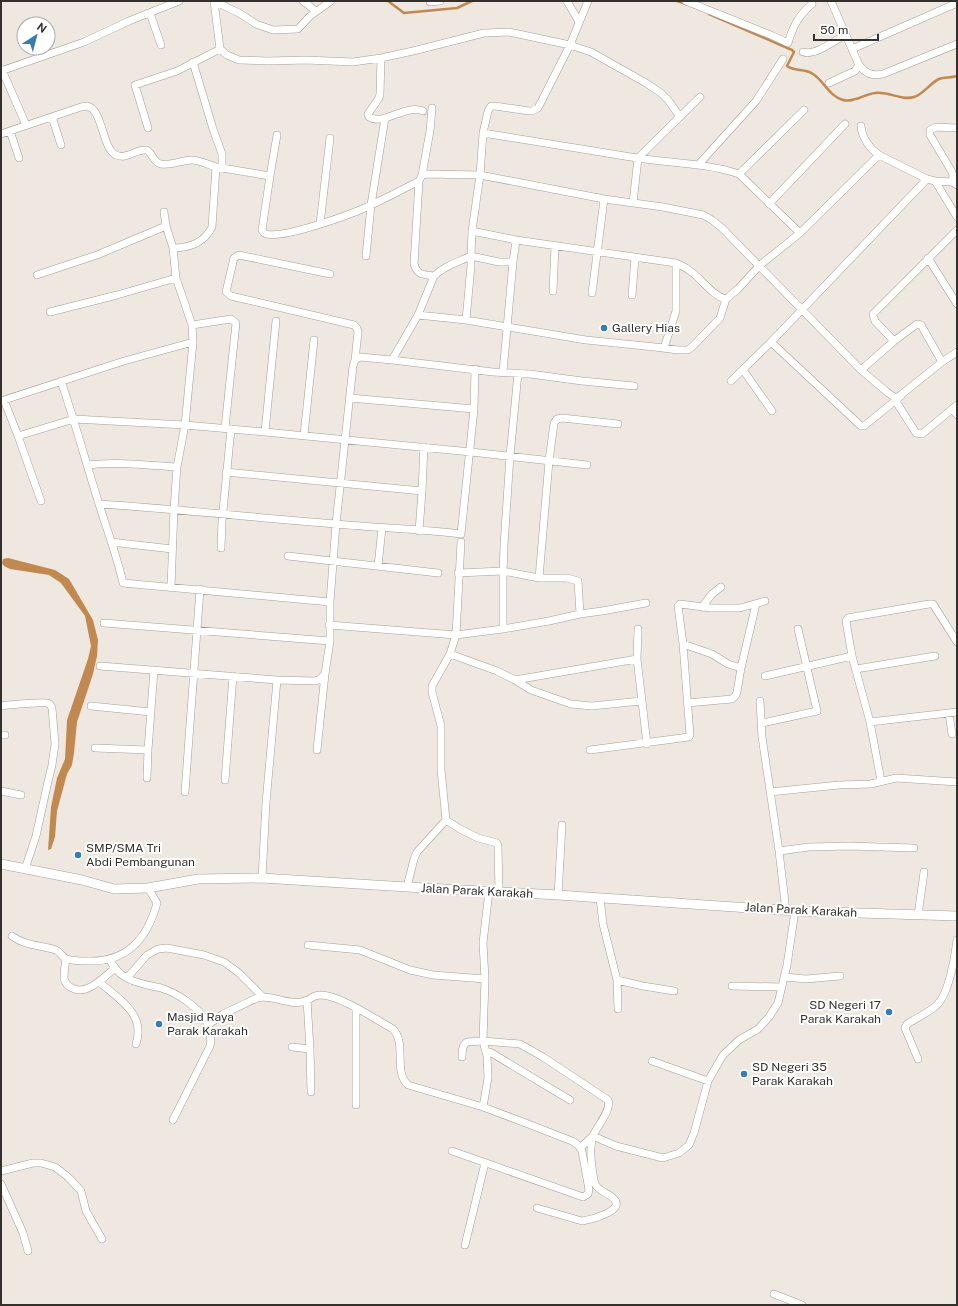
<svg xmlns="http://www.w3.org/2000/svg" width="958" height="1306" viewBox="0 0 958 1306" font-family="'Public Sans',sans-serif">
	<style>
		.water { fill: #c1894f }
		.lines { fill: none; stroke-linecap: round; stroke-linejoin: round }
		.stream { stroke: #c1894f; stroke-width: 2.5 }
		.minor-casing { stroke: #a59e98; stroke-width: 8 }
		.tertiary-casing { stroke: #a59e98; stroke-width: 10 }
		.minor { stroke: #fff; stroke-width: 7 }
		.tertiary { stroke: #fff; stroke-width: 9 }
		.poi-dot { fill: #387cb2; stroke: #fff; stroke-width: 1.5 }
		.labels { text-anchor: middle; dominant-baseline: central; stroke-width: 4; stroke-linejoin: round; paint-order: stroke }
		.poi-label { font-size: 12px; fill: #33302e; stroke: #fff; text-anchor: start }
		.street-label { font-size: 12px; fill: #33302e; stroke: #fff }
	</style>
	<rect width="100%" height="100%" fill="#efe8e1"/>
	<path class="water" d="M 8,558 L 55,570 L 69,579 L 93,620 L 98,640 L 97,656 L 93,674 L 77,722 L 74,753 L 72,765 L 67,774 L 57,811 L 55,837 L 51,849 L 48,850 L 51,807 L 57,778 L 65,759 L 67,720 L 88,659 L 91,646 L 85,616 L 61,583 L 49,575 L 10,569 L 4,566 L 2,563 L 3,559 Z"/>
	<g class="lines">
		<path class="stream" d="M 388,1 L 404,13 L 457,8 L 472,1
			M 677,1 L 686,4
			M 709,14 L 792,50 L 794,52 L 787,66 C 795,72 805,68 813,74 C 824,81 829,96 843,100 C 853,103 865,94 875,93 C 889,91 901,101 914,97 C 924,94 930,83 939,79 C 944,77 951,78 957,76"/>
		<g class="minor-casing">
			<path id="minor" d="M 214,1 L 220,49 L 227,55 L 239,60 L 268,61 L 306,60 L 353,62 L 381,58 L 413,51 L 484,33 L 509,32 L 570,45 L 591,52 L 646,83 L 661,93 L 668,100 L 680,117
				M 214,1 L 239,13 L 256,24 L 273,30 L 298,29 L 310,16 L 331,1
				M 303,1 L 316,11
				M 567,1 L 579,22
				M 588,1 L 570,45 L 538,108 L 532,111 L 529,111 L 495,106 L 491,106 L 488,111 L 483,133 C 534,141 585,150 637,158 C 671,163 706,163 739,174 L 800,233
				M 686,1 L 773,36 L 788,43 C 793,26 799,15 812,4
				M 430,2 L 440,1
				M 150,13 L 161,45
				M 852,49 L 957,3
				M 803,52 C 815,56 834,41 845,35
				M 381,58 L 380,94 L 379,98 L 368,114 L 369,117 C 384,126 405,104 423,111
				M 193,62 L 213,129 L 222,154 L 222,167
				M 859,65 C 866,74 872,76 883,74 L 957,44
				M 2,70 L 26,125
				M 1,71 L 84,42 L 129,21 L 179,1
				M 829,83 L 855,71 L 859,65 L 831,1
				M 52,117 L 61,145
				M 861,126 C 862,138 870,149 879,155
				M 148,128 L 135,85 L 177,71 L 220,49
				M 10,131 L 19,158
				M 1,134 L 81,107 C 83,107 85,106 87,106 C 103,109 102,149 116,155 C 126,160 136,149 146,150 C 152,151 153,163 161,164 C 171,166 182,160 192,160 C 199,160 209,165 216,167 L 212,227 C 204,243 190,248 173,248
				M 699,164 L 756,101 L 783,59
				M 216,167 L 270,176 L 262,230 C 263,232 263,233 266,234 C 283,239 349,215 367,207 C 384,199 402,190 419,181
				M 739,174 L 804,110
				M 422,175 L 430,131 L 432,108
				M 270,176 L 277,135
				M 935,181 L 952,182 L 957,185
				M 952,182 L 953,176 L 952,172 L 930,135 L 930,130 L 936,127 L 957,128
				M 633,203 L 638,158 L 700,97
				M 769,204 L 845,124
				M 164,212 L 166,226 L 173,248 L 176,278 L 192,325 L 193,342 L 185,425 L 177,467 L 174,509 L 171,587
				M 320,224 L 330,138
				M 472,231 L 480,175 L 483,133
				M 366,256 L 371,205 L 385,118
				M 928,258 L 957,304
				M 330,274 L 239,255 L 234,258 L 226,292 L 231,296 L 354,325 L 357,328 L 358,332 L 355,360
				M 37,275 L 97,255 L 166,226
				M 434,276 C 423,274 418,276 414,264 L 419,181 L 422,175 L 427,174 L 480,175 L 604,199 L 663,207 L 703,215 L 712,220 L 722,228 L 861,370 L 887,392 L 894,397 L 898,397 L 902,394 L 942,362 L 957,352
				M 553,291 L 555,246
				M 592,293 L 604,199
				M 632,295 L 635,258
				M 50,312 L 117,295 L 176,278
				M 418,315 L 466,320 L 586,340 L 655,347 L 678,350 L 688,350 L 694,345 L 720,318 L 726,299
				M 466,320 L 471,266 L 471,256 L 499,262 L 513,262 L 516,240
				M 192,325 L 231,319 L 236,323 L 225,428
				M 894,341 L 875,321 L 873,314 L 957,230
				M 771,342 L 861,426 L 864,426 L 901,396
				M 664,348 L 676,311 L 676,263
				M 392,360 L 493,372 L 530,374 L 582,381 L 634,386
				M 743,370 L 772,411
				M 861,370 L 894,341 L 917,324 L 921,325 L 942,362
				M 503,372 L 513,262
				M 61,381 C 75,422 86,463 99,504 C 107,530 117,556 123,583 L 330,602
				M 731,381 L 771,342 L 927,179
				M 4,400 L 18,436
				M 895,400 L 916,433 L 922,434 L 957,405
				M 1,401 L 124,361 L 193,342
				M 474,409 L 475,369
				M 952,409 L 957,415
				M 265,432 L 276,321
				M 304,435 L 314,340
				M 88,465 C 117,461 148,466 177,467
				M 226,472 L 422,491 L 419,531
				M 422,491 L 424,447
				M 41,501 L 18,436 L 74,419 L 185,425 L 265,432 L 471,452 L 587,465
				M 99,504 C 178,509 258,518 337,524 C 378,528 420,529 461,534 L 474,409 L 350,398
				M 111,542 L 172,549
				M 461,542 L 456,635 L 503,629
				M 504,545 L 510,456 L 518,373
				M 221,548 L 222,521 L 231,429
				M 504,548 L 503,571 L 503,629 L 549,621 L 580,614
				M 288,556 L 438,573
				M 378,566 L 382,528
				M 458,573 L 503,571 L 539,578 L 549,461 L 554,423 L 557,419 L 562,418 L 618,424
				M 539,578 L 567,578 L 578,581 L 580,614 L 602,611 L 646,603
				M 702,607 L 712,594 L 721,587
				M 104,623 L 330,641
				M 329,625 L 456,635 L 450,654 L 432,686 L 432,692 L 441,726 L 441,770 L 446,820 L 417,852 L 414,859 L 407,887
				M 638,629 L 637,659 L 647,744
				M 683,644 L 712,654 L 728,664 L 741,668 L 737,692 L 736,695 L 732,699 L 687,703
				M 450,654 L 497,671 L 515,680 L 531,690 L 571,704 L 592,706 L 641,701
				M 100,666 L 277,680
				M 741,668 L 756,604
				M 856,669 L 935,656
				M 765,676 L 852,656
				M 515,680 L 637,659
				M 760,701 L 762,737 L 779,851
				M 1,706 C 4,705 44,702 47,703 C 51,704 50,705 52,708 L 55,744 L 52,765 L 47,786 L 36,836 L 25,869
				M 91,706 L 151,712
				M 949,713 L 952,734
				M 870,722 L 957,712
				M 762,723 L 817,711 L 798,629
				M 1,735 L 5,735
				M 95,748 L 148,750
				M 317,750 L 325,674
				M 590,750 L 689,737 L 690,735 L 683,644 L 678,606 L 680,604 L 711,608 L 740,608 L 765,601
				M 147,778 L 148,750 L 154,670
				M 225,780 L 233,676
				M 881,781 L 870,722 L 852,656 L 846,621 L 848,618 L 853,617 L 929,604 L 933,604 L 957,642
				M 1,791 L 21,795
				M 185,792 L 200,589
				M 770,792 L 839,785 L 871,784 L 896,778 L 957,782
				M 446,820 L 460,829 L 478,838 L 497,843 L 498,846 L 499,892
				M 262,878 L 266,803 L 277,680 L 314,681 L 319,680 L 325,674 L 330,641 L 330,602 L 336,524 L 353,366 L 355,360 L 360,357 L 392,360 L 418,315 L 434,276 C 444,266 458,262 471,256 L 472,231 L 516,240 L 676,263 C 683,266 688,269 693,273 C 704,282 713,296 726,299 L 738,289 L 759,266 L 800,233 L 879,155 L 927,179 L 935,181 L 957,217
				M 558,895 L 562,825
				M 600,898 L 603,924 L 617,980 L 643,986 L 674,991
				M 786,911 L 779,851 L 809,847 L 848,846 L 914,848
				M 918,915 L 924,872
				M 12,936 C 25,946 41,945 56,950 C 61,952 62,958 67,959 C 73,961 80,961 86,961 C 126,963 147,940 157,903 L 148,888
				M 308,945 L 360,950 L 410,970 L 433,975 L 485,979
				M 66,959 C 65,965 64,972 64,978 C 65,983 67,986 72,988 C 87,996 104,977 115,968
				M 109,959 C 114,967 118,973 125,977 C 137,984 148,985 161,988 C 177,993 199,1007 207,1023 C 208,1026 208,1029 209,1032 C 210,1037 212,1040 210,1046 L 173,1120
				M 784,977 L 806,979 L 840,976
				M 127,978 L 147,955 L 158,949 L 167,948 L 204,955 L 224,962 L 239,973 L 263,997
				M 617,980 L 618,1009
				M 99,982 C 119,999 146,1014 136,1044
				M 732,986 L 782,987
				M 208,1025 L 223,1014 L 257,998 C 271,995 278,1001 291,1002 C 295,1003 302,1002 306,1001 C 311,999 313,995 320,995 C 340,995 375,1019 393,1029 C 407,1044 393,1071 408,1085 L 483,1107 L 523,1122 L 572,1141 L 578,1145 L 582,1151 L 589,1190 L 588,1194 L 583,1197 L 452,1151
				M 292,1047 L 310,1049 L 307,1000
				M 310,1049 L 311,1092
				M 486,1053 L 490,1052 L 570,1100
				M 462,1057 C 462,1052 462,1045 467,1042 L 483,1041 L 520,1044 L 543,1057 L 608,1100 C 612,1110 597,1126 593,1136 C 592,1139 591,1144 591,1148 C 590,1154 593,1178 595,1184 C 599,1192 609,1193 614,1199 C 626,1211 589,1220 582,1221 L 537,1208
				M 918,1059 L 905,1028 L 907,1024 C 915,1019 931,1011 937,1005 C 949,993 955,957 957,940
				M 652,1061 L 708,1081
				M 356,1105 L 356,1009
				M 483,1107 L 488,1078 L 487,1056 L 483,1041 L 485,979 L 483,943 L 489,891
				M 580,1148 L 593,1136 L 616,1146 L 663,1158 L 679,1153 L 689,1145 L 694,1133 L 708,1081 L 723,1055 L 739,1040 L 758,1029 L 769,1017 L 778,1003 L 787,965 L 795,911
				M 1,1171 L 33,1163 L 41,1163 L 55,1167 L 68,1177 L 81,1191 L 86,1211 L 102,1239
				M 1,1184 L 23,1233 L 28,1251
				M 465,1245 L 485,1163
				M 774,1294 L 802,1305"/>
		</g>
		<g class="tertiary-casing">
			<path id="tertiary" d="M 1,864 L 82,880 L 114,889 L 148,888 L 198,879 L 262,878 L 407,887 L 558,895 L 795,911 L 957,916"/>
		</g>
		<use href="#minor" class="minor"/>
		<use href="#tertiary" class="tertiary"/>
	</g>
	<g class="poi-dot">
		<circle cx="604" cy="328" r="4"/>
		<circle cx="78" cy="855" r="4"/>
		<circle cx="889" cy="1012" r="4"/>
		<circle cx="159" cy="1024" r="4"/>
		<circle cx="744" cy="1074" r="4"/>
	</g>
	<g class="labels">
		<g class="poi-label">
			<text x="612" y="328">Gallery Hias</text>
			<text x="86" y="848">SMP/SMA Tri<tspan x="86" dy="14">Abdi Pembangunan</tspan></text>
			<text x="881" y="1005" text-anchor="end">SD Negeri 17<tspan x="881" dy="14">Parak Karakah</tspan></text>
			<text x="167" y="1017">Masjid Raya<tspan x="167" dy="14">Parak Karakah</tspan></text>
			<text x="752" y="1067">SD Negeri 35<tspan x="752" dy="14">Parak Karakah</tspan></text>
		</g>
		<g class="street-label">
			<text transform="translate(477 891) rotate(3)">Jalan Parak Karakah</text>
			<text transform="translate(801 910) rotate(3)">Jalan Parak Karakah</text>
		</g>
	</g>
	<rect width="958" height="1306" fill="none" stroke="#33302e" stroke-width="4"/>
	<g transform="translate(36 36) rotate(36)"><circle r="19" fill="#ffffff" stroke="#adacab"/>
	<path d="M0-3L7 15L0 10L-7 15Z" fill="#387cb2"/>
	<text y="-6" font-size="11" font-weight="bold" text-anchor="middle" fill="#33302e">N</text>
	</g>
	<path d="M814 34v6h64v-6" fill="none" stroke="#33302e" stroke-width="2"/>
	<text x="820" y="34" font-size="12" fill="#33302e" stroke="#ffffff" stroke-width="3" paint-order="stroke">50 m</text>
</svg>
